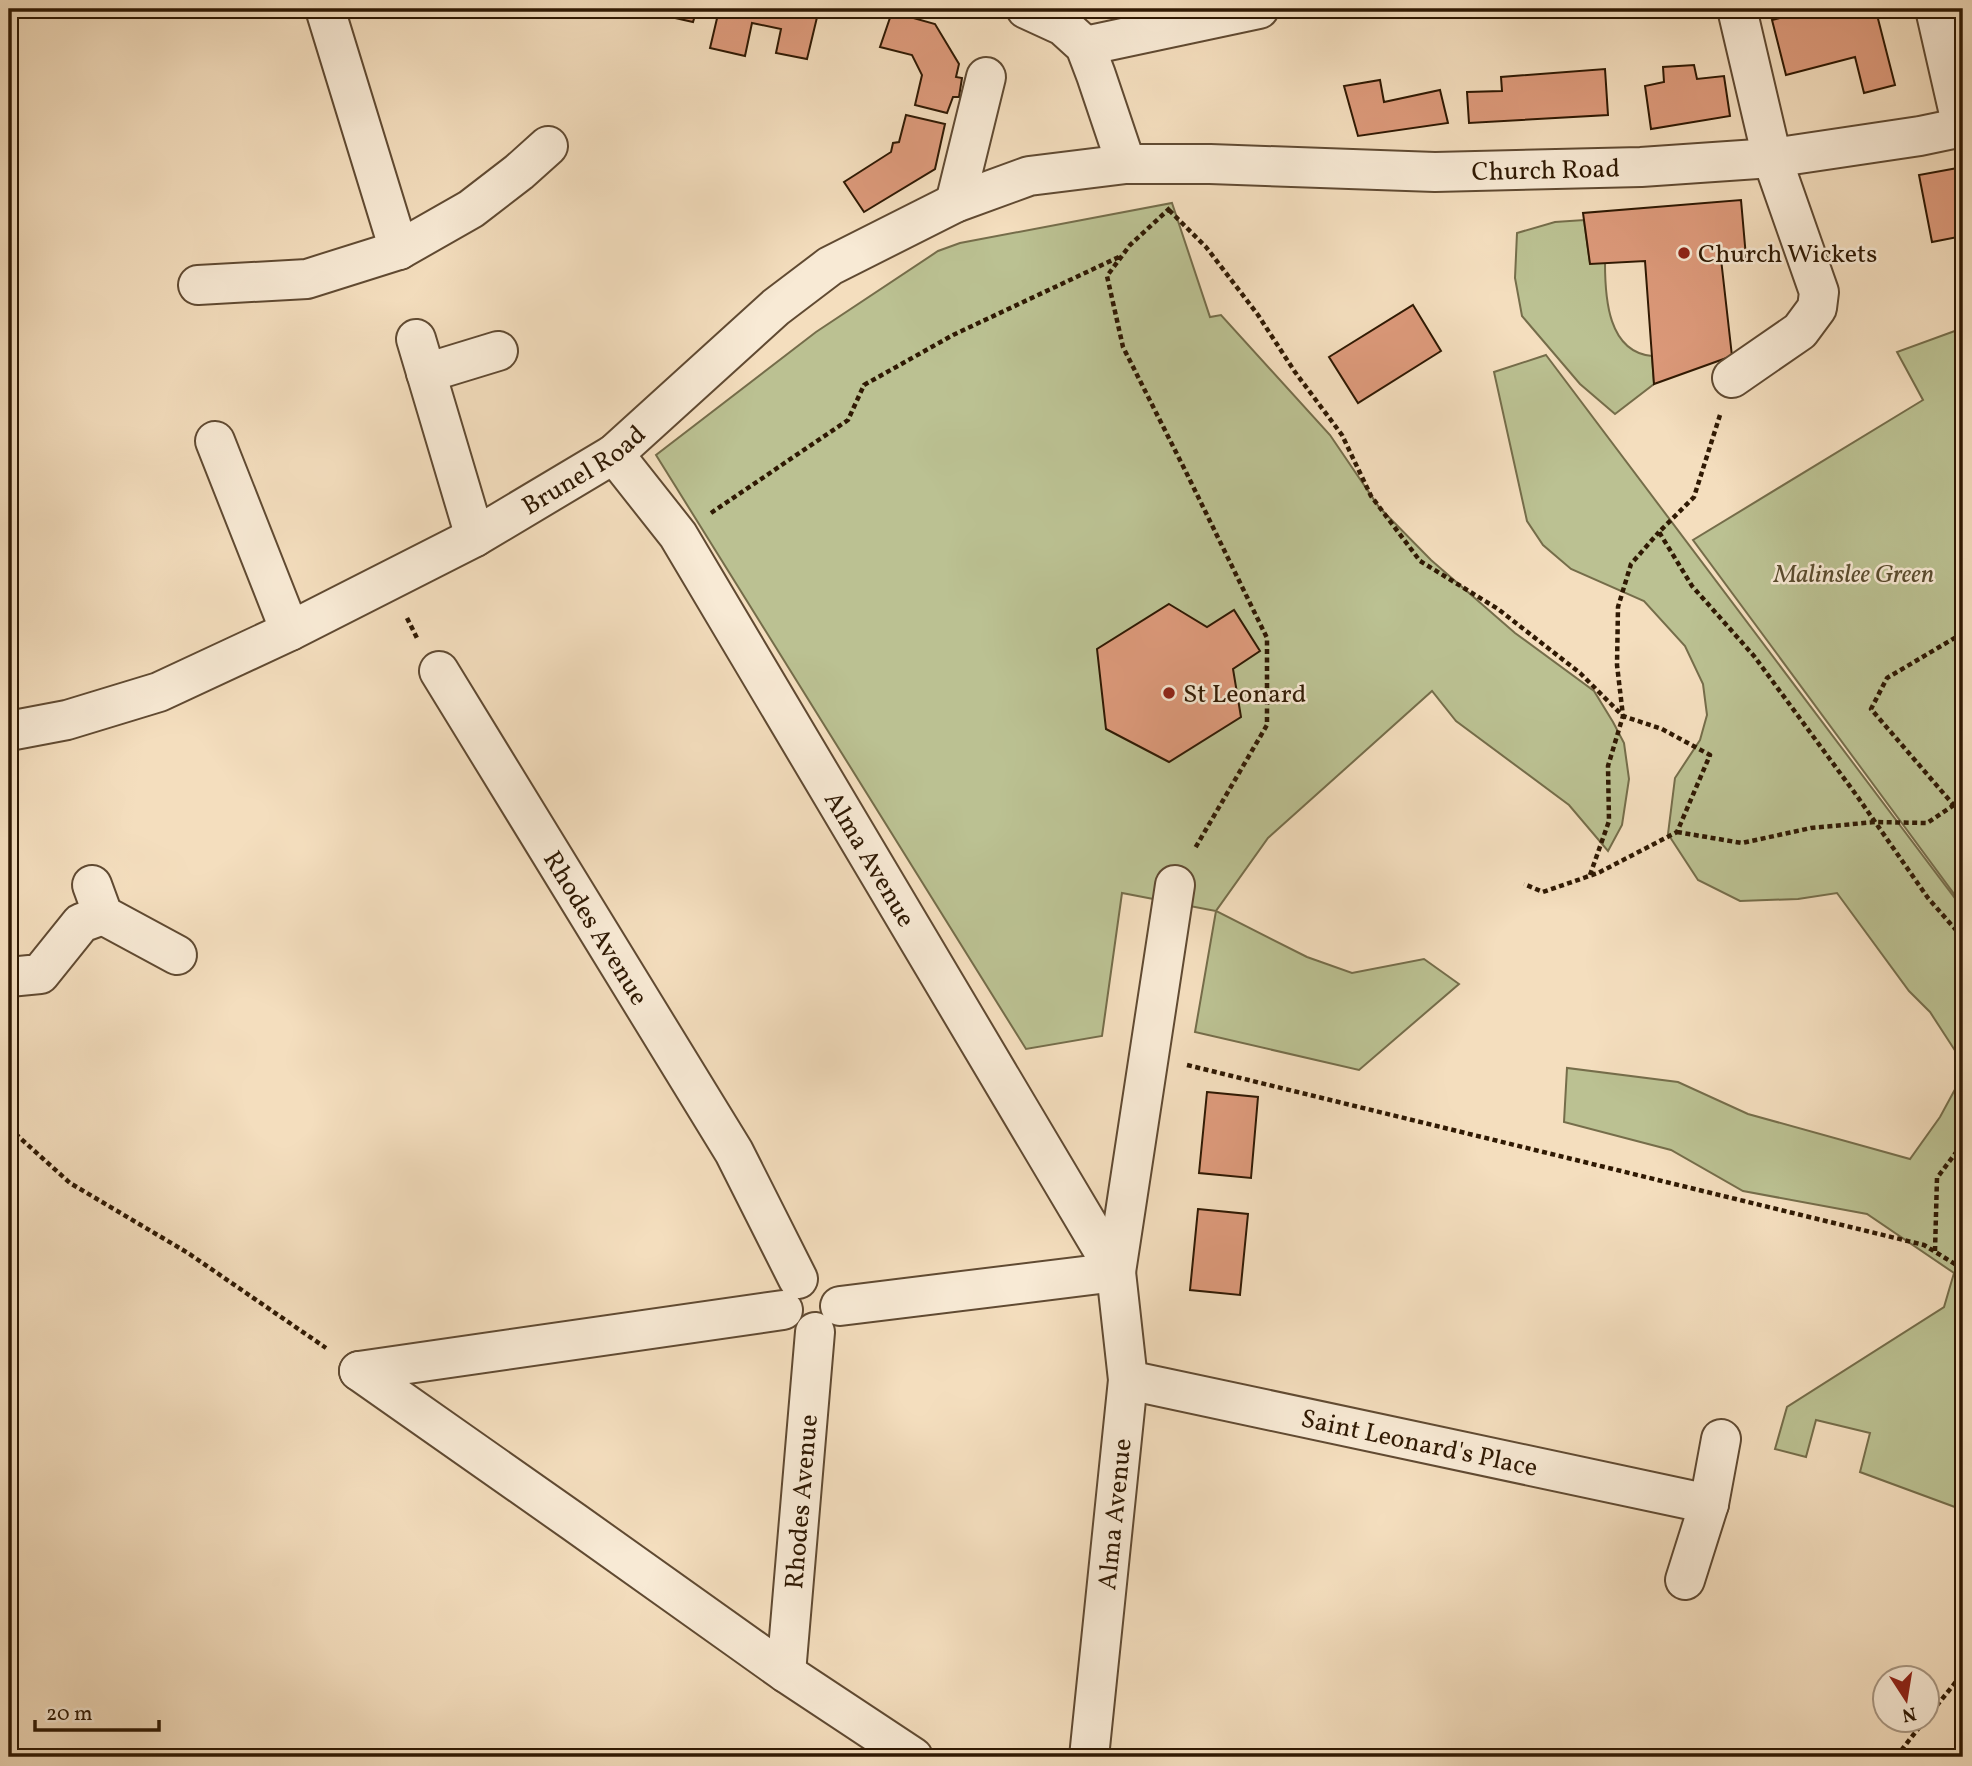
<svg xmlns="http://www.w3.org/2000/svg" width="1972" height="1766" font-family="Vollkorn,serif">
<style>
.green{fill:#bbc192;stroke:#756d4a;stroke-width:2}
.building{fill:#dd9a7b;stroke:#2f1903;stroke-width:2}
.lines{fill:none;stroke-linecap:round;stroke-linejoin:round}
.minor-casing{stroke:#604a32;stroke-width:42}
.path{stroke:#2f1903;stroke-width:4.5;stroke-dasharray:5 3.5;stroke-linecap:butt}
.minor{stroke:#f8ead5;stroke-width:38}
.poi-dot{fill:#8f2418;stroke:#f8ead5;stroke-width:2.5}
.labels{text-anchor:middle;stroke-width:5;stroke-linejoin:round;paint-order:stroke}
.street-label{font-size:26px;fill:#2f1903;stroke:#f8ead5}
.poi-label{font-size:26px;fill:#2f1903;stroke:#f8ead5;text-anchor:start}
.park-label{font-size:26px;font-style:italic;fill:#594b2e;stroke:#f8ead5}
</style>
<rect width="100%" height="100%" fill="#f4debe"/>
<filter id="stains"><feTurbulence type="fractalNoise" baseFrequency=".00286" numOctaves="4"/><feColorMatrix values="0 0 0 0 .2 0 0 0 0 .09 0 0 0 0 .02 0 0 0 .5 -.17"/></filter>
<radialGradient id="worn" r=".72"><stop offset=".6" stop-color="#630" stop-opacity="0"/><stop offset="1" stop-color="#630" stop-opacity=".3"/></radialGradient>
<!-- green -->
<path class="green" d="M 1172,203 L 1210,317 L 1221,315 L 1330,435 L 1379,507 L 1431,560 L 1515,633 L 1594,691 L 1613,722 L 1624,743 L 1629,779 L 1622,825 L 1608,851 L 1569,805 L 1456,721 L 1432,691 L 1268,838 L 1216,911 L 1307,957 L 1352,973 L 1424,959 L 1459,984 L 1359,1070 L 1195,1032 L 1216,911 L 1122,893 L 1102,1036 L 1026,1049 L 656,455 L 816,332 L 938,251 L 960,243 Z
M 1584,220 L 1590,263 L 1605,263 C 1605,298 1608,352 1652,356 L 1654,384 L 1615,414 L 1580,384 L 1522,316 L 1515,278 L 1517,233 L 1555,222 Z
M 1963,328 L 1963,906 L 1693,540 L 1923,400 L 1897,352 Z
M 1546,355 L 1963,909 L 1963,1510 L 1860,1472 L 1870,1433 L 1816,1420 L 1806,1457 L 1775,1449 L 1787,1407 L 1944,1307 L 1954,1273 L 1867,1214 L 1743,1191 L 1671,1150 L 1564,1122 L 1567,1068 L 1678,1082 L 1748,1114 L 1910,1159 L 1940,1117 L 1959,1082 L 1956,1052 L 1930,1012 L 1909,991 L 1837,893 L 1798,899 L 1740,901 L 1698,880 L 1668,834 L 1675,778 L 1700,740 L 1707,715 L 1703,684 L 1685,646 L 1644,601 L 1571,569 L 1543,545 L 1527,521 L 1494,372 Z"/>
<!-- building -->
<path class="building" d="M 654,9 L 697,9 L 693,22 L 653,13 Z
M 713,9 L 819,9 L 807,59 L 776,53 L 781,29 L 752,23 L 745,56 L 710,48 L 719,10 Z
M 1815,9 L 1846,9 L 1847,12 L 1856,9 L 1885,9 L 1876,11 L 1895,85 L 1864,93 L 1855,57 L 1786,75 L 1772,20 Z
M 892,12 L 935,24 L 959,64 L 956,77 L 962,78 L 959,97 L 953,97 L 947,113 L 915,105 L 922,75 L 912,55 L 880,47 Z
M 1694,65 L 1697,79 L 1724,76 L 1730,116 L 1651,129 L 1645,86 L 1664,82 L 1663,67 Z
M 1605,69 L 1608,115 L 1469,123 L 1467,92 L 1502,91 L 1501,77 Z
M 1380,80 L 1384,102 L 1440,90 L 1448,123 L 1358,136 L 1344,86 Z
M 906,115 L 945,124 L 935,169 L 864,212 L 844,182 L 891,152 L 893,143 L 899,142 Z
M 1963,167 L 1963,236 L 1932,242 L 1919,175 Z
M 1741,200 L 1746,257 L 1721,259 L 1732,356 L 1654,384 L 1645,261 L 1590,264 L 1583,213 Z
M 1413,305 L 1441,351 L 1358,403 L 1329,357 Z
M 1169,604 L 1207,627 L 1234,610 L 1260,651 L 1233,669 L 1241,717 L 1169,762 L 1106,729 L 1097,649 Z
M 1207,1092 L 1258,1097 L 1251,1178 L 1199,1173 Z
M 1198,1209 L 1248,1214 L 1240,1295 L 1190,1290 Z"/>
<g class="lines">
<!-- minor casing -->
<g class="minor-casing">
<g id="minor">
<path d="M 325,9 L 399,250"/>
<path d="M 1026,9 L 1063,26 L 1085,46 L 1096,75 L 1126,164"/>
<path d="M 1935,9 L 1962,127"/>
<path d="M 1085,46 L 1259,9"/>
<path d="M 955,203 L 986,77"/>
<path d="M 198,285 L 307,279 L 399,250 L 471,209 L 519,172 L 548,146"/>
<path d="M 416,339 L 475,537"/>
<path d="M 426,373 L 498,351"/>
<path d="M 1732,378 L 1800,331 L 1817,308 L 1819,292 L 1772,158 L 1737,9"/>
<path d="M 215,441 L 290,631"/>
<path id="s1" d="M 614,454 L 678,535 L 1116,1272 L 1128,1380 L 1089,1757"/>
<path id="s2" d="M 439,671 L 734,1152 L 798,1279"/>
<path id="s3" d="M 9,731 L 67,720 L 159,692 L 290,631 L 475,537 L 614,454 L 776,307 L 830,266 L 955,203 L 1029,176 L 1126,164 L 1210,164 L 1435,172 L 1641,167 L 1772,158 L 1920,136 L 1963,127"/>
<path d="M 92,885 L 103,915 L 177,955"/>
<path d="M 9,977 L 40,974 L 81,923 L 103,915"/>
<path d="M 840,1306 L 1116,1272 L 1175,885"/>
<path d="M 359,1371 L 574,1522 L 786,1673 L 913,1757"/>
<path d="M 359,1371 L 783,1310"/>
<path id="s4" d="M 1128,1380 L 1709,1504"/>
<path d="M 1685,1580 L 1709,1504 L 1721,1439"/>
<path id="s5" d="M 786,1673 L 815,1332"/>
</g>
</g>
<!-- path -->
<path class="path" d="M 1170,208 L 1130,245 L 1107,276 L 1123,347 L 1186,472 L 1267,638 L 1267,725 L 1194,850
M 1169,210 L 1206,247 L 1258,315 L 1295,372 L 1342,435 L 1371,496 L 1420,561 L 1498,609 L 1580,673 L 1623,716 L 1662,729 L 1710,755 L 1677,832 L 1598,873 L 1543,892 L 1524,884
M 1720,415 L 1694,497 L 1659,532 L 1692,586 L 1754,656 L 1857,796 L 1928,898 L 1963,938
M 711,513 L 848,420 L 864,385 L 953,335 L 1121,256
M 407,618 L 417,638
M 1963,633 L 1887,678 L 1871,709 L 1963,816
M 1677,832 L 1742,843 L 1811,828 L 1875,822 L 1927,823 L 1963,799
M 1590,875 L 1609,821 L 1608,766 L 1623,716 L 1617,665 L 1618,607 L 1631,564 L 1659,532
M 1187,1065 L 1924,1245 L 1963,1269
M 9,1128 L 70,1183 L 188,1253 L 326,1348
M 1935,1251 L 1937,1178 L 1963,1143
M 1926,1719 L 1963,1673
M 1896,1757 L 1925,1720"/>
<!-- minor -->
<use href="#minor" class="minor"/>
</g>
<!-- markers -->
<g class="poi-dot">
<circle cx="1684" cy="253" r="7"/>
<circle cx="1169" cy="693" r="7"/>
</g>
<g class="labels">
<!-- street labels -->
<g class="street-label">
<text dy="9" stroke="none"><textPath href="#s3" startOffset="1692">Church Road</textPath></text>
<text dy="9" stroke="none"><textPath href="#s3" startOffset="635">Brunel Road</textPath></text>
<text dy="9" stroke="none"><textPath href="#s1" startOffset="480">Alma Avenue</textPath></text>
<text dy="9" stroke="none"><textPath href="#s2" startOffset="301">Rhodes Avenue</textPath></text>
<text dy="9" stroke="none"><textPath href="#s4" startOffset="298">Saint Leonard's Place</textPath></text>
<text dy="9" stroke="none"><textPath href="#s5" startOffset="172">Rhodes Avenue</textPath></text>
<text transform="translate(1114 1514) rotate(-84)" y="9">Alma Avenue</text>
</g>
<!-- poi labels -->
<g class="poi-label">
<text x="1698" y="262">Church Wickets</text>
<text x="1183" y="702">St Leonard</text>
</g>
<!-- park labels -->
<g class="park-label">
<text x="1854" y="582">Malinslee Green</text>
</g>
</g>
<!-- margin -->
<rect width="1972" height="1766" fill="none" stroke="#f4debe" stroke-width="35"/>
<rect x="10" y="10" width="1951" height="1745" fill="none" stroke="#2f1903" stroke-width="3.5"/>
<rect x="18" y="18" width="1937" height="1731" fill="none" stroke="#2f1903" stroke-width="2"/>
<!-- north arrow -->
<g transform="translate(1906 1699) rotate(168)"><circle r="33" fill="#f8ead5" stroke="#a89681" stroke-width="2"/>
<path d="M0-5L12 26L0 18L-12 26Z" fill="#8f2418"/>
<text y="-10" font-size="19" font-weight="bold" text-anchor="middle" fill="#2f1903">N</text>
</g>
<!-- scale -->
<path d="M35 1720v10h124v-10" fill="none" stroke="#2f1903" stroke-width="3.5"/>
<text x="46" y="1720" font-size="21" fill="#2f1903" stroke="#f8ead5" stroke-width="5" paint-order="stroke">20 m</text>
<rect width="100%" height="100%" filter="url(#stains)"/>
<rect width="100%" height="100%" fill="url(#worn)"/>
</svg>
